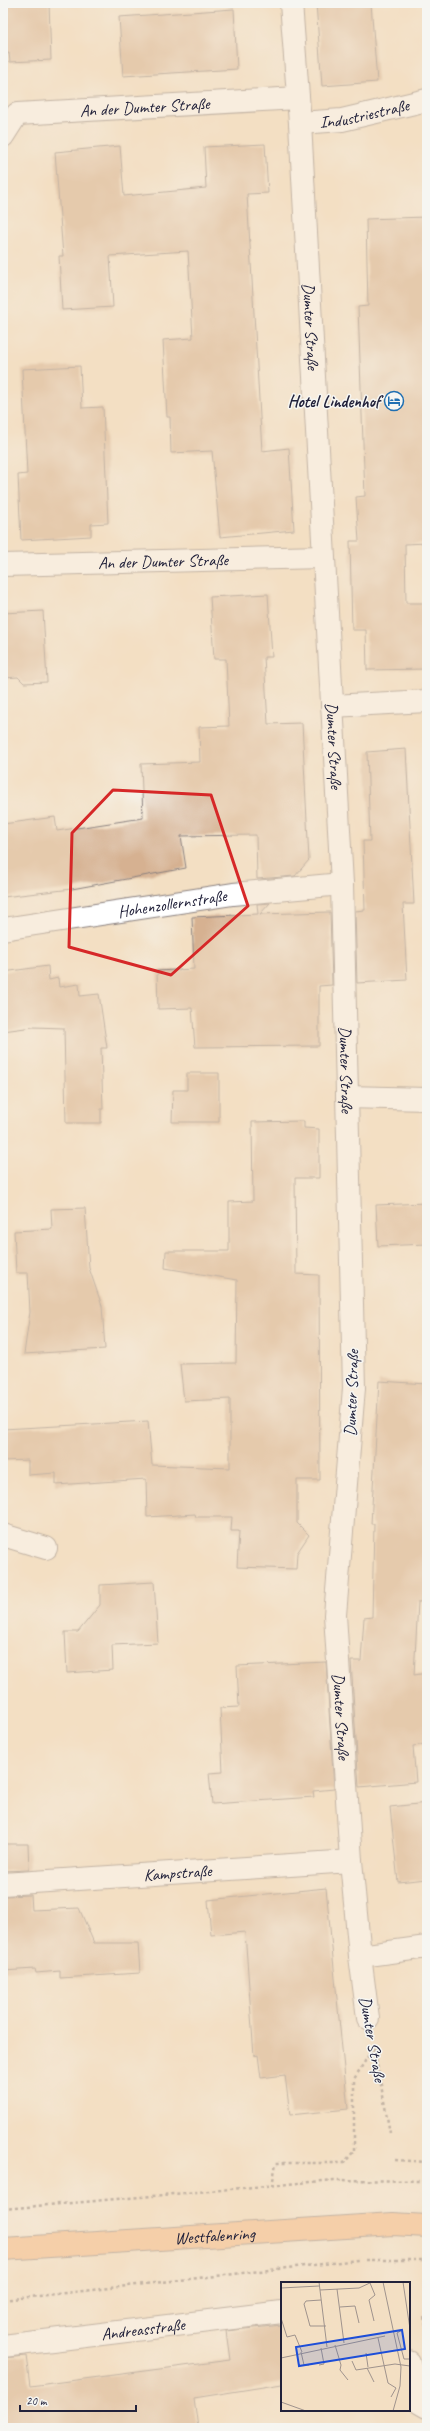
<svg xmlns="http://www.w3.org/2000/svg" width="430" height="2431" font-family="Caveat,sans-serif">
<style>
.building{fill:#d6b191}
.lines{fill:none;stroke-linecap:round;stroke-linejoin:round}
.minor-casing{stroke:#8a807f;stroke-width:24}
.major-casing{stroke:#8a807f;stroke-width:24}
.path{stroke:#8a807f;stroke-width:2.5;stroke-dasharray:3 3;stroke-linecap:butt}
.minor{stroke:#fff;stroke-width:22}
.major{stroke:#f9bc8a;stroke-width:22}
.marked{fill:none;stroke:#d62828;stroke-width:3;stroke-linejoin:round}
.labels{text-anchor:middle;stroke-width:3;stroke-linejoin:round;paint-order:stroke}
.street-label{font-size:17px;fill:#22223b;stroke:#f6f6f2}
.poi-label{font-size:17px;font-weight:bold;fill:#22223b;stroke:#f6f6f2;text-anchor:end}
.inset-road{fill:none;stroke:#9f938d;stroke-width:1}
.view{fill:#1d4ed8;fill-opacity:0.15;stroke:#1d4ed8;stroke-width:2}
.inset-edge{fill:none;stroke:#22223b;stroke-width:2}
</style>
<rect width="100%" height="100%" fill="#f6f6f2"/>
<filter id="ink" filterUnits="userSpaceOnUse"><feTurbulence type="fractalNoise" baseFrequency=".025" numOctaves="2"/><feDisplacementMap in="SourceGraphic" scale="8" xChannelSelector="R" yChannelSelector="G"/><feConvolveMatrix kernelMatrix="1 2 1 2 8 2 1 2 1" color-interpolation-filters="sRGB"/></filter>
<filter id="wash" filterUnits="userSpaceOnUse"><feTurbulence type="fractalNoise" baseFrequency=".012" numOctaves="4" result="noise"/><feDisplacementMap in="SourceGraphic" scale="16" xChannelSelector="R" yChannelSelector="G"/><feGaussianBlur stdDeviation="0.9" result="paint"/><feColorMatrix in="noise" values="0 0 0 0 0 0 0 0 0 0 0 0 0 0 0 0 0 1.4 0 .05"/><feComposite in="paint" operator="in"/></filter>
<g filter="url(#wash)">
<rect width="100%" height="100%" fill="#f3dfc3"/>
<g id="blocks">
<!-- building -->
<path class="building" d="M 3,3 L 49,3 L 51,60 L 10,62 L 9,53 L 3,54 Z
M 316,3 L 371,3 L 377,82 L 322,86 Z
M 234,9 L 237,69 L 123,76 L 119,17 Z
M 265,144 L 268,193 L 247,194 L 262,451 L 289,448 L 294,530 L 220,537 L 212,451 L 171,453 L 170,417 L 167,417 L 163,340 L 193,338 L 188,251 L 110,256 L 113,307 L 62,310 L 59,256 L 63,256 L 55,152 L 120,146 L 124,196 L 206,188 L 204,147 Z
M 426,217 L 427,543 L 405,544 L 406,603 L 427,603 L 427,669 L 367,670 L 366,630 L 352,630 L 350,541 L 359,541 L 356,497 L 365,496 L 358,307 L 368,306 L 366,219 Z
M 80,366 L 82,408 L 103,407 L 108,523 L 91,524 L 91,536 L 21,540 L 18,475 L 27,474 L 22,369 Z
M 268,594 L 272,657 L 264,657 L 268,724 L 302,723 L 309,860 L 295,876 L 257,879 L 256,835 L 181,836 L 186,868 L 72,889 L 3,897 L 3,824 L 55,817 L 57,831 L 143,818 L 141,764 L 200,762 L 199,727 L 229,726 L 226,659 L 214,659 L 210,597 Z
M 43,611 L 47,682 L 24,683 L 18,677 L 3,678 L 3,613 Z
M 406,749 L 414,904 L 403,904 L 407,980 L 357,983 L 355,911 L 365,910 L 363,841 L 370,841 L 367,752 Z
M 270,903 L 260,914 L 330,912 L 332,985 L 319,986 L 319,1046 L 195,1047 L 192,1008 L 158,1009 L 157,971 L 194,969 L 192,917 L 258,914 L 257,904 Z
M 48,966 L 49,980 L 58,978 L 59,987 L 79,984 L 80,996 L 99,994 L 107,1048 L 101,1048 L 103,1109 L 101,1109 L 101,1123 L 66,1123 L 64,1028 L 33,1027 L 3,1031 L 3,972 Z
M 187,1073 L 219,1073 L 219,1122 L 172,1122 L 173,1090 L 187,1090 Z
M 304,1121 L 304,1128 L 319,1129 L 319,1178 L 295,1178 L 296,1274 L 319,1275 L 320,1480 L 297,1480 L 297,1523 L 309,1535 L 297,1553 L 296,1569 L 237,1567 L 239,1531 L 231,1531 L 232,1517 L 196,1517 L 195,1514 L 147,1517 L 146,1479 L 56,1485 L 56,1473 L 28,1475 L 28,1460 L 3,1461 L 3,1429 L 148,1421 L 152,1465 L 230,1468 L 230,1399 L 184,1401 L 180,1364 L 236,1363 L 237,1280 L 165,1268 L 166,1251 L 229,1251 L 229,1202 L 253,1201 L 252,1122 Z
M 427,1203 L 427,1244 L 378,1246 L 376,1205 Z
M 85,1208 L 89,1268 L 102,1306 L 105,1349 L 24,1354 L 30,1312 L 28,1273 L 16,1273 L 14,1231 L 52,1229 L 51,1209 Z
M 379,1381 L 427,1384 L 427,1601 L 418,1602 L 414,1675 L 427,1673 L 427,1744 L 413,1746 L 416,1782 L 359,1787 L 351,1661 L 361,1661 L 364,1618 L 372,1617 L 374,1524 L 371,1524 Z
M 154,1582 L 158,1643 L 112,1645 L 113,1670 L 67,1673 L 65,1632 L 78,1632 L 100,1605 L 100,1585 Z
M 326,1662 L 334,1789 L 313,1791 L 314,1797 L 212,1804 L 209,1773 L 223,1772 L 220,1708 L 239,1707 L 237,1666 Z
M 427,1803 L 427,1879 L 398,1882 L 390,1807 Z
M 3,1844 L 28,1844 L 29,1870 L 3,1871 Z
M 326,1888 L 348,2109 L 290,2115 L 285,2075 L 261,2078 L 258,2055 L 254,2056 L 245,1932 L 211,1935 L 208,1900 Z
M 31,1895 L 32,1910 L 79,1908 L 94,1943 L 138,1943 L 140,1973 L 60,1978 L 60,1971 L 36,1973 L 35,1969 L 3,1971 L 3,1896 Z
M 282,2325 L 282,2384 L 194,2398 L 198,2428 L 3,2428 L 3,2358 L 26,2356 L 30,2386 L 230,2360 L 226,2331 Z"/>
</g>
</g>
<g filter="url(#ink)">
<use href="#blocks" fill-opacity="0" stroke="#8a807f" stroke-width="1"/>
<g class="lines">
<!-- minor casing -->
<g class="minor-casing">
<g id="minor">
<path id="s1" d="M 291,3 L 300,123 L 342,884 L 354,1388 L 335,1615 L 351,1861 L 360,1956 L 368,2018"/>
<path id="s2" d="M 300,123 L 342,120 L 427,100"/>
<path id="s3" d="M 3,136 L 17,114 L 298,98"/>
<path id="s4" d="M 3,565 L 323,557"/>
<path d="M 332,706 L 427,701"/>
<path id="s5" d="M 3,929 L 233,894 L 342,884"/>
<path d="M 347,1097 L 427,1099"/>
<path d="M 3,1535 L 46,1548"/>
<path id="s6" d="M 3,1884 L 351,1861"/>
<path d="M 360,1956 L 427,1947"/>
<path id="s7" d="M 3,2346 L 282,2312"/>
<path d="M 409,2362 L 420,2403 L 427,2407"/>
</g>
</g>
<!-- major casing -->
<g class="major-casing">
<g id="major">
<path id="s8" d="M 3,2249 L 393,2224 L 427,2226"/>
</g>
</g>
<!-- path -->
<path class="path" d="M 374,2048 L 390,2133
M 395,2160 L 427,2162
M 272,2186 L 276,2163 L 344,2163 L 354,2151 L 354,2079 L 372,2050
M 3,2209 L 334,2180 L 427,2181
M 365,2260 L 427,2260
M 3,2300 L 358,2260
M 424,2317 L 427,2330"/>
<!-- minor -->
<use href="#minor" class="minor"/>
<!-- major -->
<use href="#major" class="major"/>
</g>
</g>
<!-- marked area -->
<path d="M0 0H430V2431H0ZM 113,790 L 211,795 L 248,906 L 171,975 L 69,947 L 72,833 Z" fill="#f3dfc3" fill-opacity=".55" fill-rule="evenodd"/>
<path class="marked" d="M 113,790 L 211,795 L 248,906 L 171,975 L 69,947 L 72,833 Z"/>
<!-- icons -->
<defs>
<g id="hotel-ring" transform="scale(1)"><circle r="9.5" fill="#f6f6f2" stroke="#1f6fb2" stroke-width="1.5"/><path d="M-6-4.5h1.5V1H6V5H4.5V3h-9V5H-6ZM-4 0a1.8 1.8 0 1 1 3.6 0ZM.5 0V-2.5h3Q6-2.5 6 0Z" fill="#1f6fb2"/></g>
</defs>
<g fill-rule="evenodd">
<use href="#hotel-ring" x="394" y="401"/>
</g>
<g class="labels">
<!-- street labels -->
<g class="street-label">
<text dy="6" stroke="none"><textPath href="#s3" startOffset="154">An der Dumter Straße</textPath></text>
<text dy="6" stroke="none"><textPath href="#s2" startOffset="65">Industriestraße</textPath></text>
<text dy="6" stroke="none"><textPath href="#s1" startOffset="324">Dumter Straße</textPath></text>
<text dy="6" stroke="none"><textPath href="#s4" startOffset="160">An der Dumter Straße</textPath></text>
<text dy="6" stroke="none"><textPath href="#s1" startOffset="744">Dumter Straße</textPath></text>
<text dy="6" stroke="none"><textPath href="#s5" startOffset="171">Hohenzollernstraße</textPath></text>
<text dy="6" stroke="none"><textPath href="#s1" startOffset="1068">Dumter Straße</textPath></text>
<text transform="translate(351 1393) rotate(-88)" y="6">Dumter Straße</text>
<text dy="6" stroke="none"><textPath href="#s1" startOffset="1716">Dumter Straße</textPath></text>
<text dy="6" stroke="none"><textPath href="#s6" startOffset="175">Kampstraße</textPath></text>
<text transform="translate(373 2039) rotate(80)" y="6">Dumter Straße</text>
<text dy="6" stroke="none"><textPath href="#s8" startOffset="212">Westfalenring</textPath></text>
<text dy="6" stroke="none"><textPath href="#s7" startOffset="141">Andreasstraße</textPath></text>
</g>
<!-- poi labels -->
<g class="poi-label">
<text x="380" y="407">Hotel Lindenhof</text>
</g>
</g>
<!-- overview -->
<g transform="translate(281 2282)">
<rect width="129" height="129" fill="#f3dfc3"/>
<path class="inset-road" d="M 38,0 L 46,65M 102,0 L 120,85 L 119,104 L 112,129M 122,0 L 129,47M 89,1 L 94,13 L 88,18 L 93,39M 0,6 L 38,4M 56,7 L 63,61M 39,8 L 78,6 L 91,0M 40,18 L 25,19 L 23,22 L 29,44 L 45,44M 59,25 L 74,24 L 78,41M 0,36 L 6,55 L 14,53 L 21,70M 121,48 L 116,51 L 123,77 L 129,77M 97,56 L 107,101 L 115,106 L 110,115M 54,63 L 60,83 L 59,88 L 67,98M 20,70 L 23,83 L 28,83M 85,71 L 87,85M 0,76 L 104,54M 71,79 L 75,88 L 114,82 L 129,84M 38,83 L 43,82 L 40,66M 86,86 L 93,100M 0,120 L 25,129"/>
<path class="view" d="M 121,48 L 124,67 L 18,84 L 15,65 Z"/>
<rect width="129" height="129" class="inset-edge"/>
</g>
<!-- margin -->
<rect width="430" height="2431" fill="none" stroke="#f6f6f2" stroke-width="16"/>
<!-- scale -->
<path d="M20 2405v6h116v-6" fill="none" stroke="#22223b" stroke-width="2"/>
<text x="26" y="2405" font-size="12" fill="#22223b" stroke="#f6f6f2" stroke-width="3" paint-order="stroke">20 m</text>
</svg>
